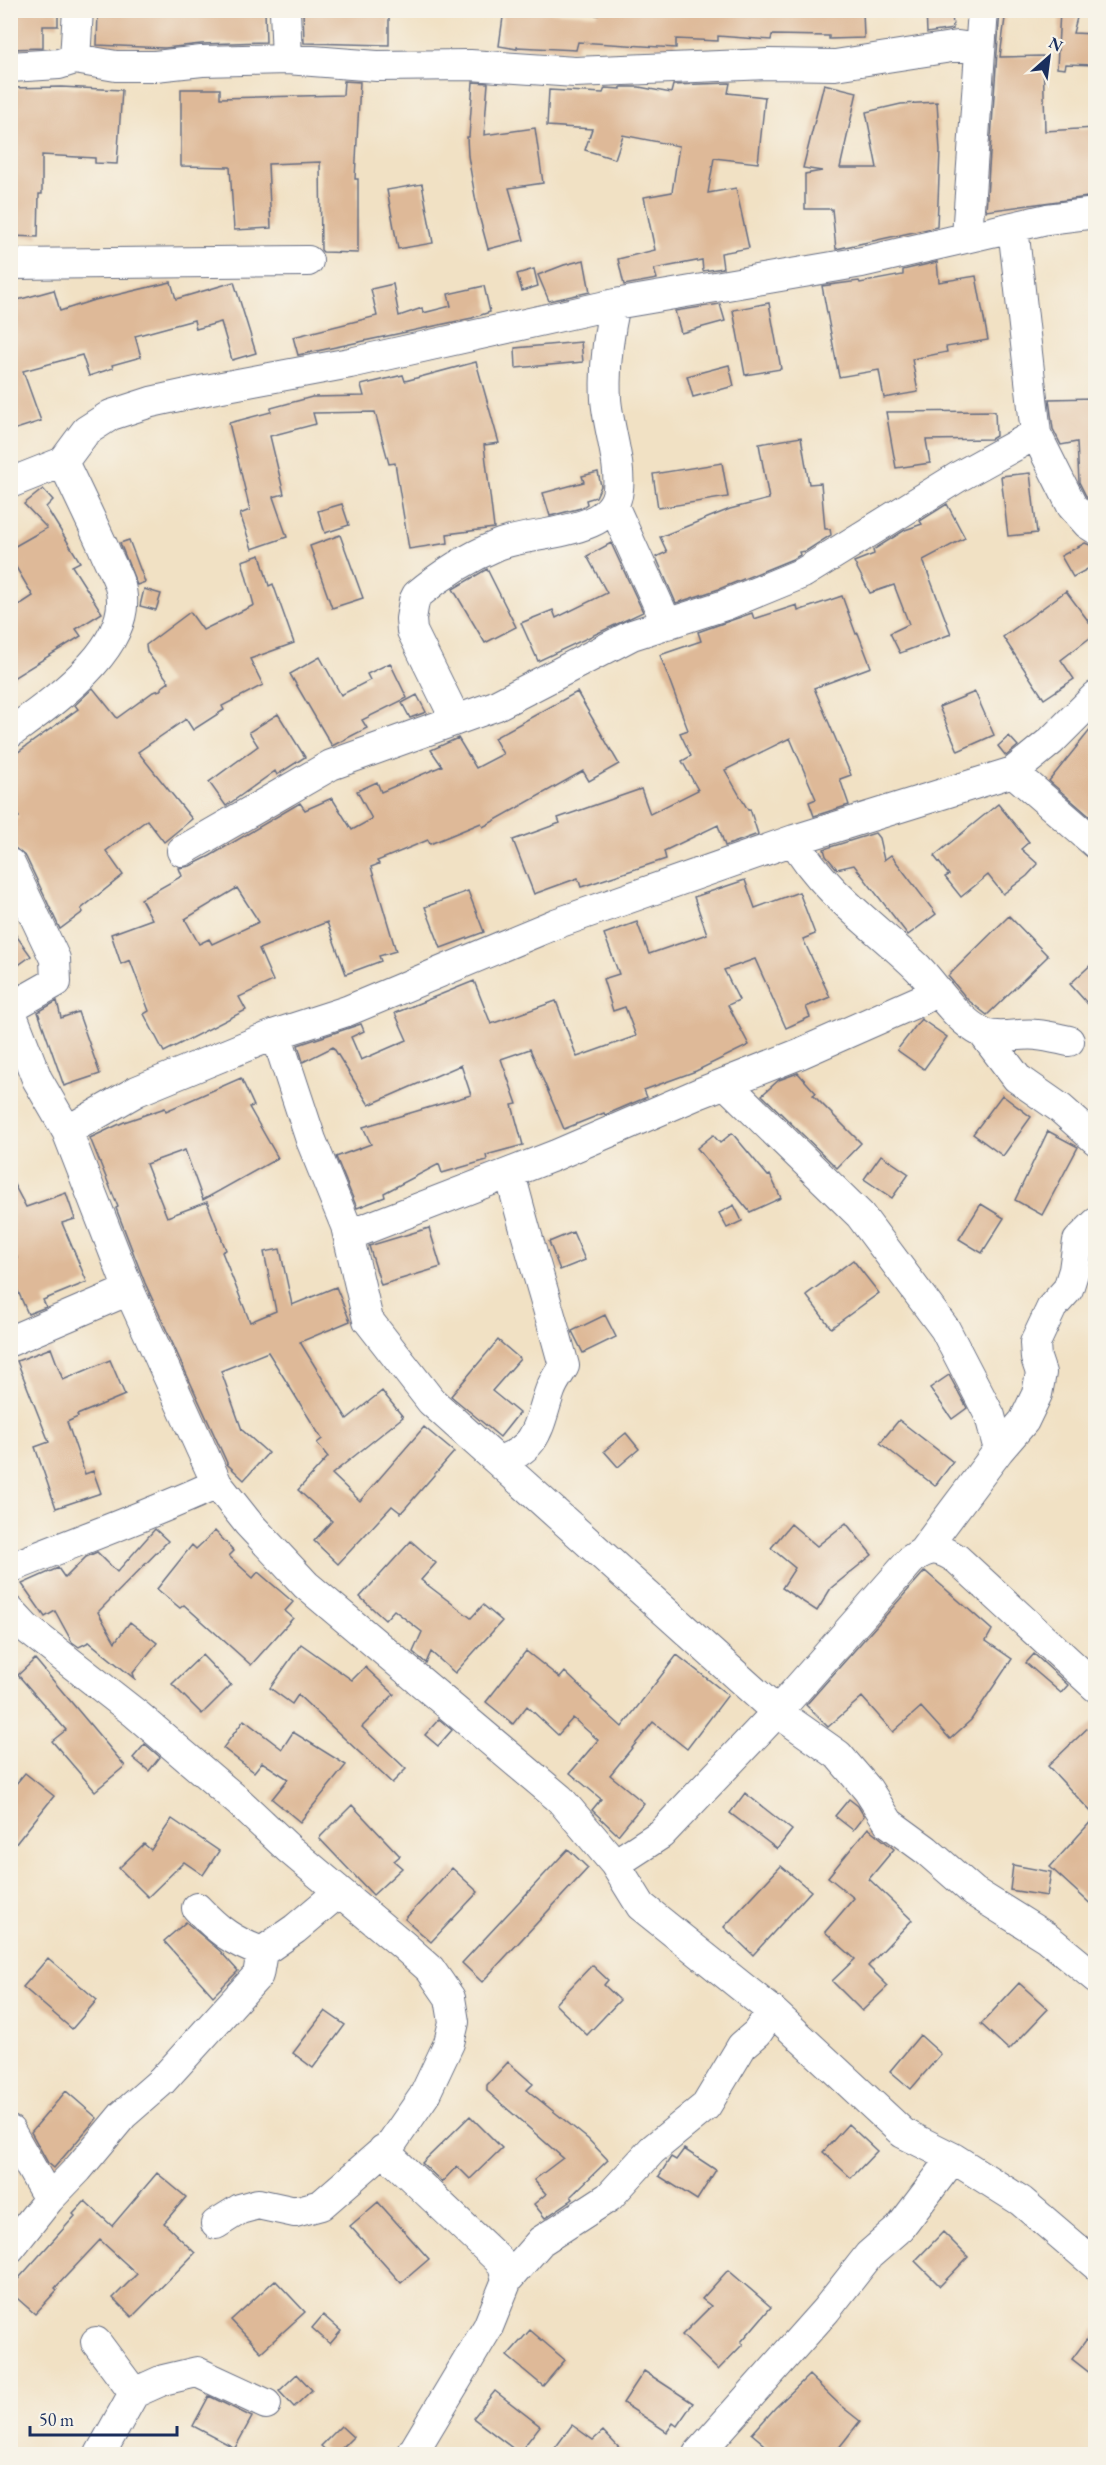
<svg xmlns="http://www.w3.org/2000/svg" width="1106" height="2465" font-family="'EB Garamond',serif">
<style>
.building{fill:#deb998;fill-rule:evenodd}
.lines{fill:none;stroke-linecap:round;stroke-linejoin:round}
.minor-casing{stroke:#666d82;stroke-width:32}
.minor{stroke:#fff;stroke-width:30}
</style>
<rect width="100%" height="100%" fill="#f7f3e8"/>
<filter id="ink" filterUnits="userSpaceOnUse"><feTurbulence type="fractalNoise" baseFrequency=".0167" numOctaves="2"/><feDisplacementMap in="SourceGraphic" scale="12" xChannelSelector="R" yChannelSelector="G"/><feConvolveMatrix kernelMatrix="1 2 1 2 8 2 1 2 1" color-interpolation-filters="sRGB"/></filter>
<filter id="wash" filterUnits="userSpaceOnUse"><feTurbulence type="fractalNoise" baseFrequency=".008" numOctaves="4" result="noise"/><feDisplacementMap in="SourceGraphic" scale="24" xChannelSelector="R" yChannelSelector="G"/><feGaussianBlur stdDeviation="1.35" result="paint"/><feColorMatrix in="noise" values="0 0 0 0 0 0 0 0 0 0 0 0 0 0 0 0 0 1.4 0 .05"/><feComposite in="paint" operator="in"/></filter>
<g filter="url(#wash)">
<rect width="100%" height="100%" fill="#f1e1c4"/>
<g id="blocks">
<!-- building -->
<path class="building" d="M 29,10 L 58,11 L 58,26 L 43,26 L 43,48 L 10,49 L 10,11 Z
M 98,10 L 187,13 L 187,10 L 228,10 L 228,14 L 265,11 L 266,42 L 201,44 L 165,48 L 97,45 Z
M 303,10 L 389,10 L 389,45 L 304,43 Z
M 504,10 L 525,13 L 526,11 L 598,15 L 598,10 L 863,10 L 864,38 L 829,39 L 829,36 L 772,35 L 771,40 L 718,36 L 718,41 L 676,39 L 676,48 L 578,42 L 576,50 L 517,47 L 517,49 L 499,46 Z
M 926,10 L 952,10 L 953,29 L 927,33 Z
M 1000,10 L 1006,10 L 1000,57 L 1043,56 L 1045,131 L 1095,128 L 1095,196 L 986,211 Z
M 1060,10 L 1079,10 L 1073,33 L 1095,34 L 1095,65 L 1066,64 L 1065,69 L 1057,68 Z
M 344,81 L 360,82 L 355,179 L 358,179 L 358,253 L 323,252 L 321,250 L 320,162 L 268,164 L 271,228 L 234,230 L 230,167 L 181,166 L 181,89 L 220,89 L 220,98 L 343,95 Z
M 473,82 L 488,83 L 484,135 L 535,128 L 543,183 L 509,188 L 524,240 L 488,249 L 477,208 L 468,156 L 467,137 L 469,137 Z
M 730,83 L 728,93 L 765,97 L 758,163 L 714,158 L 708,193 L 736,188 L 749,248 L 721,253 L 723,268 L 703,271 L 702,260 L 654,269 L 657,279 L 624,285 L 618,259 L 655,250 L 644,197 L 672,192 L 679,146 L 623,135 L 615,159 L 585,150 L 592,129 L 547,126 L 549,90 L 603,93 L 605,88 L 621,89 L 621,87 L 639,87 L 671,93 L 673,85 Z
M 824,84 L 857,92 L 840,168 L 877,168 L 866,112 L 901,104 L 937,102 L 940,151 L 937,227 L 836,249 L 832,209 L 805,209 L 805,174 L 822,171 L 803,168 Z
M 61,87 L 122,90 L 117,164 L 95,163 L 95,158 L 42,155 L 42,194 L 39,194 L 38,237 L 10,236 L 10,88 Z
M 422,184 L 433,243 L 398,249 L 387,190 Z
M 584,260 L 590,292 L 549,301 L 538,275 L 564,265 Z
M 937,262 L 939,282 L 976,276 L 988,340 L 946,347 L 947,352 L 912,359 L 918,392 L 884,398 L 879,370 L 839,377 L 822,286 L 859,281 L 860,283 L 903,275 L 903,270 Z
M 534,269 L 538,286 L 522,291 L 517,274 Z
M 171,282 L 176,299 L 234,282 L 256,353 L 232,360 L 221,322 L 196,329 L 194,320 L 135,336 L 141,357 L 112,365 L 113,368 L 89,376 L 82,355 L 23,371 L 41,421 L 10,431 L 10,302 L 54,290 L 60,311 L 91,301 Z
M 393,284 L 399,316 L 422,308 L 423,313 L 451,306 L 448,294 L 484,286 L 490,312 L 472,318 L 298,355 L 293,337 L 377,316 L 371,289 Z
M 769,303 L 781,369 L 745,375 L 733,310 Z
M 720,304 L 725,321 L 681,333 L 675,311 Z
M 581,342 L 583,362 L 516,368 L 515,348 Z
M 476,362 L 499,443 L 484,445 L 494,528 L 447,534 L 448,543 L 409,549 L 395,463 L 389,464 L 375,412 L 313,413 L 316,424 L 270,436 L 284,494 L 273,497 L 287,537 L 252,549 L 240,514 L 250,510 L 229,423 L 271,412 L 271,408 L 312,397 L 364,396 L 361,385 L 403,375 L 405,381 Z
M 729,365 L 734,386 L 693,397 L 687,376 Z
M 1095,398 L 1095,506 L 1086,496 L 1079,482 L 1077,442 L 1061,445 L 1053,429 L 1049,399 Z
M 995,411 L 996,436 L 991,439 L 926,440 L 930,463 L 896,468 L 886,412 Z
M 801,437 L 809,484 L 821,483 L 825,529 L 830,529 L 831,535 L 806,551 L 799,552 L 800,555 L 795,558 L 719,589 L 676,603 L 656,557 L 667,552 L 660,537 L 730,509 L 769,499 L 759,444 Z
M 722,463 L 728,497 L 658,508 L 653,474 Z
M 598,472 L 601,486 L 596,497 L 586,500 L 587,504 L 581,508 L 550,516 L 543,493 L 584,482 L 582,476 Z
M 1030,473 L 1037,533 L 1008,536 L 1001,476 Z
M 43,489 L 53,500 L 46,507 L 80,562 L 72,566 L 102,613 L 76,629 L 81,636 L 10,680 L 10,611 L 33,596 L 10,557 L 10,549 L 47,528 L 24,504 Z
M 342,504 L 349,525 L 325,533 L 318,511 Z
M 947,504 L 965,538 L 923,560 L 951,634 L 900,653 L 890,633 L 909,624 L 894,585 L 870,593 L 854,562 L 874,554 L 873,550 L 905,530 L 922,524 L 920,521 Z
M 340,535 L 363,598 L 332,608 L 310,546 Z
M 129,540 L 145,582 L 137,585 L 120,543 Z
M 611,543 L 643,612 L 538,661 L 521,623 L 553,610 L 556,618 L 607,593 L 587,556 Z
M 1085,543 L 1090,545 L 1095,554 L 1095,565 L 1073,577 L 1061,556 Z
M 260,555 L 269,586 L 273,584 L 294,643 L 250,659 L 263,685 L 222,706 L 224,710 L 193,730 L 186,719 L 138,752 L 192,819 L 164,842 L 147,820 L 106,851 L 123,875 L 81,909 L 83,912 L 60,929 L 26,857 L 10,844 L 10,823 L 19,817 L 10,806 L 10,758 L 78,709 L 75,705 L 93,688 L 117,718 L 153,692 L 161,690 L 161,688 L 169,682 L 147,652 L 146,645 L 190,612 L 203,630 L 254,605 L 242,561 Z
M 487,569 L 516,627 L 485,643 L 453,589 Z
M 144,589 L 161,594 L 156,610 L 140,606 Z
M 1066,591 L 1095,630 L 1095,634 L 1061,660 L 1074,679 L 1044,699 L 1003,637 Z
M 842,596 L 856,634 L 858,633 L 871,667 L 814,688 L 851,775 L 840,779 L 849,805 L 814,816 L 809,802 L 816,799 L 790,738 L 725,770 L 748,810 L 750,809 L 758,834 L 725,846 L 718,825 L 664,851 L 666,859 L 581,887 L 578,878 L 534,894 L 513,840 L 560,823 L 558,818 L 641,789 L 650,814 L 698,790 L 682,761 L 691,756 L 680,733 L 688,730 L 660,655 L 701,641 L 698,632 L 752,613 L 754,619 L 797,605 L 798,611 Z
M 320,657 L 341,695 L 370,680 L 367,674 L 390,663 L 407,698 L 362,720 L 367,728 L 332,746 L 290,674 Z
M 577,692 L 619,764 L 589,781 L 583,771 L 483,827 L 481,823 L 430,844 L 428,840 L 377,861 L 379,864 L 371,867 L 396,951 L 379,956 L 381,961 L 346,974 L 327,922 L 259,949 L 273,981 L 239,997 L 246,1010 L 164,1052 L 144,1014 L 149,1011 L 130,960 L 121,964 L 111,934 L 152,919 L 141,899 L 182,876 L 179,868 L 190,866 L 210,856 L 300,803 L 305,810 L 332,798 L 352,830 L 372,819 L 357,791 L 377,782 L 381,792 L 442,766 L 431,750 L 458,738 L 476,768 L 503,754 L 494,738 ZM 237,888 L 259,922 L 212,944 L 209,939 L 199,944 L 185,919 Z
M 975,692 L 994,735 L 958,751 L 939,707 Z
M 417,695 L 426,712 L 410,718 L 402,703 Z
M 278,714 L 305,757 L 277,775 L 275,771 L 226,806 L 209,782 L 258,746 L 249,732 Z
M 1095,724 L 1095,821 L 1049,781 Z
M 1009,736 L 1018,746 L 1006,756 L 998,746 Z
M 998,804 L 1029,842 L 1021,849 L 1038,864 L 1027,876 L 1003,894 L 988,875 L 961,897 L 945,877 L 949,875 L 934,856 Z
M 875,833 L 879,838 L 884,860 L 891,855 L 936,914 L 908,935 L 854,865 L 837,869 L 826,856 L 824,849 Z
M 745,880 L 755,908 L 799,892 L 815,934 L 803,939 L 830,997 L 806,1007 L 810,1017 L 786,1028 L 755,959 L 724,970 L 739,1000 L 728,1005 L 749,1045 L 696,1071 L 644,1090 L 647,1097 L 605,1115 L 604,1113 L 564,1129 L 530,1049 L 501,1059 L 517,1104 L 512,1105 L 523,1145 L 486,1155 L 487,1160 L 442,1173 L 439,1164 L 384,1193 L 385,1197 L 357,1208 L 336,1157 L 371,1144 L 363,1127 L 471,1095 L 461,1065 L 369,1105 L 333,1047 L 303,1062 L 298,1045 L 361,1024 L 364,1031 L 351,1037 L 361,1060 L 407,1040 L 395,1013 L 474,981 L 491,1024 L 556,1001 L 577,1057 L 636,1036 L 625,1007 L 613,1011 L 603,979 L 619,974 L 604,934 L 637,922 L 649,954 L 707,934 L 694,897 Z
M 468,891 L 484,932 L 441,948 L 425,907 Z
M 1009,916 L 1048,956 L 987,1015 L 968,1000 L 948,976 Z
M 10,927 L 31,956 L 10,971 Z
M 1095,961 L 1095,1012 L 1070,984 Z
M 57,1001 L 61,1018 L 78,1012 L 100,1074 L 64,1086 L 38,1012 Z
M 921,1019 L 947,1037 L 924,1069 L 897,1050 Z
M 798,1073 L 816,1093 L 813,1095 L 861,1143 L 837,1168 L 762,1095 L 779,1080 Z
M 241,1078 L 254,1106 L 249,1107 L 278,1158 L 203,1200 L 185,1150 L 146,1164 L 167,1217 L 207,1202 L 226,1250 L 222,1252 L 250,1322 L 276,1311 L 264,1252 L 280,1249 L 292,1305 L 336,1287 L 350,1321 L 300,1342 L 347,1419 L 382,1391 L 403,1417 L 332,1474 L 360,1501 L 424,1427 L 454,1452 L 401,1513 L 392,1506 L 338,1564 L 314,1541 L 332,1521 L 298,1490 L 328,1457 L 317,1443 L 322,1439 L 268,1352 L 221,1371 L 242,1430 L 268,1453 L 244,1480 L 228,1465 L 145,1283 L 116,1208 L 118,1207 L 90,1138 L 124,1122 L 165,1108 L 166,1111 Z
M 1002,1095 L 1031,1117 L 1003,1156 L 973,1134 Z
M 1048,1131 L 1078,1147 L 1042,1215 L 1015,1200 Z
M 732,1133 L 768,1176 L 770,1175 L 781,1198 L 750,1212 L 697,1148 L 713,1135 L 720,1143 Z
M 881,1155 L 909,1174 L 892,1198 L 864,1179 Z
M 10,1177 L 26,1207 L 66,1193 L 75,1219 L 62,1223 L 87,1282 L 43,1300 L 46,1307 L 28,1314 L 10,1273 L 10,1261 L 17,1258 L 10,1240 Z
M 981,1204 L 1004,1218 L 982,1253 L 959,1239 Z
M 734,1205 L 742,1221 L 727,1228 L 719,1213 Z
M 429,1228 L 441,1267 L 381,1285 L 369,1246 Z
M 573,1232 L 585,1260 L 560,1270 L 549,1242 Z
M 853,1260 L 879,1293 L 831,1328 L 806,1295 Z
M 605,1315 L 616,1337 L 583,1353 L 572,1331 Z
M 498,1340 L 520,1359 L 492,1391 L 519,1413 L 500,1437 L 451,1396 Z
M 51,1348 L 63,1380 L 110,1360 L 125,1395 L 77,1415 L 78,1417 L 67,1422 L 85,1474 L 93,1471 L 101,1493 L 56,1508 L 35,1447 L 49,1442 L 17,1361 Z
M 949,1375 L 967,1408 L 952,1419 L 930,1388 Z
M 899,1420 L 953,1462 L 935,1486 L 880,1443 Z
M 626,1433 L 639,1449 L 618,1467 L 604,1451 Z
M 846,1523 L 872,1555 L 831,1588 L 817,1611 L 782,1588 L 795,1568 L 771,1548 L 791,1524 L 817,1546 Z
M 155,1529 L 168,1541 L 98,1612 L 115,1642 L 130,1622 L 157,1643 L 133,1673 L 135,1679 L 89,1642 L 79,1647 L 72,1642 L 55,1611 L 45,1617 L 22,1584 L 58,1568 L 65,1578 L 86,1557 L 97,1552 L 117,1572 Z
M 215,1531 L 234,1551 L 229,1556 L 253,1578 L 258,1572 L 293,1602 L 285,1611 L 293,1618 L 251,1665 L 184,1605 L 180,1608 L 157,1589 L 192,1545 L 196,1549 Z
M 411,1541 L 436,1563 L 421,1580 L 471,1618 L 483,1605 L 502,1621 L 455,1673 L 431,1652 L 426,1663 L 413,1652 L 422,1632 L 394,1610 L 385,1620 L 360,1597 Z
M 925,1571 L 992,1630 L 986,1641 L 1012,1659 L 971,1720 L 950,1739 L 921,1707 L 893,1732 L 862,1697 L 828,1727 L 806,1705 Z
M 301,1644 L 352,1680 L 365,1667 L 394,1694 L 362,1727 L 406,1769 L 392,1783 L 298,1695 L 292,1704 L 270,1688 Z
M 526,1651 L 560,1678 L 565,1672 L 592,1698 L 591,1699 L 622,1727 L 677,1655 L 728,1695 L 687,1749 L 653,1722 L 610,1775 L 644,1803 L 618,1835 L 592,1810 L 601,1799 L 570,1773 L 598,1740 L 573,1718 L 558,1735 L 527,1706 L 513,1724 L 486,1702 Z
M 1034,1654 L 1068,1685 L 1061,1693 L 1026,1663 Z
M 202,1655 L 231,1685 L 202,1714 L 172,1684 Z
M 35,1659 L 125,1766 L 95,1791 L 52,1741 L 66,1730 L 18,1675 Z
M 439,1719 L 452,1730 L 438,1746 L 425,1735 Z
M 244,1720 L 282,1749 L 293,1732 L 346,1765 L 300,1822 L 272,1799 L 288,1779 L 262,1762 L 254,1772 L 223,1748 Z
M 1095,1721 L 1095,1816 L 1048,1766 Z
M 145,1744 L 160,1757 L 149,1771 L 133,1758 Z
M 25,1773 L 54,1796 L 10,1851 L 10,1791 Z
M 745,1793 L 792,1830 L 777,1849 L 730,1813 Z
M 849,1799 L 858,1806 L 864,1816 L 853,1830 L 835,1816 Z
M 352,1805 L 400,1856 L 394,1861 L 402,1868 L 373,1895 L 319,1838 Z
M 1095,1817 L 1095,1908 L 1050,1867 Z
M 172,1819 L 219,1851 L 203,1875 L 184,1862 L 148,1897 L 119,1868 L 144,1844 L 151,1850 Z
M 868,1828 L 894,1849 L 869,1879 L 912,1920 L 868,1966 L 888,1986 L 862,2011 L 832,1981 L 855,1959 L 825,1932 L 854,1898 L 828,1877 Z
M 568,1849 L 588,1868 L 482,1982 L 462,1963 Z
M 1013,1865 L 1051,1872 L 1047,1896 L 1010,1890 Z
M 781,1866 L 811,1891 L 753,1955 L 724,1927 Z
M 452,1868 L 478,1892 L 431,1942 L 405,1919 Z
M 186,1922 L 220,1951 L 238,1971 L 213,1996 L 164,1941 Z
M 48,1958 L 97,2000 L 72,2029 L 23,1987 Z
M 592,1965 L 608,1980 L 604,1985 L 620,2000 L 587,2035 L 555,2004 Z
M 1019,1983 L 1048,2009 L 1009,2050 L 981,2024 Z
M 325,2011 L 345,2025 L 313,2068 L 293,2053 Z
M 920,2035 L 941,2054 L 911,2089 L 890,2071 Z
M 508,2062 L 533,2084 L 527,2090 L 588,2139 L 608,2160 L 571,2196 L 573,2199 L 545,2218 L 534,2204 L 546,2194 L 534,2180 L 563,2158 L 487,2091 L 487,2085 Z
M 66,2091 L 97,2118 L 54,2168 L 48,2163 L 31,2132 Z
M 470,2116 L 502,2148 L 470,2179 L 457,2166 L 442,2182 L 422,2163 Z
M 848,2124 L 877,2151 L 851,2178 L 823,2152 Z
M 684,2149 L 716,2170 L 697,2200 L 659,2176 L 671,2157 L 676,2160 Z
M 157,2173 L 186,2197 L 164,2223 L 195,2253 L 132,2317 L 113,2298 L 137,2274 L 100,2240 L 55,2288 L 57,2290 L 35,2314 L 10,2292 L 10,2288 L 75,2216 L 73,2214 L 85,2201 L 112,2226 Z
M 378,2202 L 429,2259 L 401,2283 L 350,2226 Z
M 943,2232 L 968,2257 L 940,2286 L 915,2261 Z
M 728,2270 L 771,2307 L 741,2342 L 743,2344 L 718,2370 L 682,2335 L 711,2306 L 702,2299 Z
M 275,2280 L 305,2312 L 261,2352 L 231,2320 Z
M 323,2315 L 341,2331 L 330,2344 L 312,2328 Z
M 1095,2328 L 1095,2377 L 1072,2359 Z
M 530,2330 L 565,2360 L 543,2386 L 507,2356 Z
M 644,2371 L 693,2403 L 677,2426 L 673,2423 L 667,2432 L 623,2403 Z
M 297,2374 L 312,2390 L 294,2407 L 279,2391 Z
M 809,2375 L 841,2406 L 860,2421 L 834,2454 L 776,2454 L 752,2434 L 775,2408 Z
M 495,2391 L 540,2426 L 519,2453 L 473,2418 Z
M 209,2396 L 252,2417 L 235,2448 L 193,2426 Z
M 572,2425 L 593,2440 L 603,2431 L 625,2454 L 564,2454 L 555,2448 Z
M 341,2426 L 353,2437 L 336,2454 L 330,2454 L 321,2446 Z"/>
</g>
</g>
<g filter="url(#ink)">
<use href="#blocks" fill-opacity="0" stroke="#666d82" stroke-width="1.5"/>
<g class="lines">
<!-- minor casing -->
<g class="minor-casing">
<path id="minor" d="M 285,10 L 287,59
M 75,59 L 78,10
M 10,67 L 59,64 L 75,59 L 116,66 L 155,66 L 202,61 L 287,59 L 377,66 L 470,65 L 575,72 L 768,64 L 835,65 L 958,46 L 979,49
M 1013,227 L 1036,434 L 1072,506 L 1088,524 L 1096,529
M 967,236 L 983,10
M 10,264 L 308,261
M 10,483 L 63,462 L 86,431 L 111,415 L 151,402 L 206,390 L 350,363 L 615,304 L 862,262 L 1047,219 L 1096,213
M 613,505 L 667,624
M 456,720 L 412,631 L 411,619 L 414,601 L 417,595 C 442,574 467,558 498,545 C 530,531 615,536 618,489 C 621,463 608,427 606,399 C 604,366 608,336 615,304
M 10,733 C 51,703 140,643 119,583 C 115,571 108,560 104,549 C 91,520 77,491 63,462
M 1013,772 L 1096,844
M 794,840 C 824,893 875,926 918,968 C 938,989 956,1020 983,1033 C 999,1041 1020,1032 1037,1035 C 1048,1036 1059,1039 1069,1041
M 182,851 L 331,765 L 495,706 L 632,635 L 725,605 L 803,573 L 958,477 L 1036,434
M 10,864 L 55,959 L 56,982 L 10,1008
M 10,1010 L 37,1079 L 67,1131 L 129,1290 L 217,1484 L 248,1523 L 306,1585 L 560,1799 L 615,1864 L 641,1906 L 772,2011 L 903,2133 L 953,2158 L 1021,2201 L 1096,2265
M 983,1033 L 1017,1078 L 1060,1108 L 1096,1140
M 276,1034 L 311,1140 L 346,1226 L 360,1231 L 556,1155 L 700,1093 L 799,1054 L 919,1001 L 937,991
M 725,1083 L 860,1215 L 945,1329 L 990,1416 L 999,1450 L 924,1550
M 67,1131 L 137,1091 L 276,1034 L 347,1011 L 555,924 L 794,840 L 1013,772 L 1051,741 L 1096,696
M 346,1226 L 368,1320 L 431,1401 L 777,1712 L 838,1755 L 868,1790 L 889,1823 L 926,1850 L 974,1892 L 1046,1937 L 1096,1978
M 10,1341 L 129,1290
M 999,1450 L 1024,1421 L 1037,1394 L 1041,1373 L 1036,1358 L 1035,1343 L 1052,1307 L 1068,1289 L 1074,1270 L 1078,1241 L 1096,1223
M 498,1461 C 539,1449 538,1425 550,1391 C 553,1382 559,1374 564,1366 C 547,1301 526,1238 510,1173
M 10,1568 C 79,1540 150,1515 217,1484
M 10,1611 L 25,1627 L 136,1714 L 239,1802 L 289,1849 L 403,1945 L 430,1969 L 450,1998 L 454,2022 L 449,2043 L 424,2096 L 391,2144 L 321,2205 L 295,2212 L 258,2204 L 240,2209 L 216,2224
M 615,1864 L 661,1834 L 777,1712 L 912,1559 C 930,1546 938,1547 957,1559 L 1096,1687
M 197,1908 C 219,1931 232,1941 262,1952
M 10,2131 L 49,2199
M 383,2150 L 503,2264 L 507,2280 L 488,2327 L 412,2454
M 10,2248 L 49,2199 L 78,2169 L 123,2115 L 162,2081 L 258,1975 L 262,1952 L 295,1929 L 339,1892
M 507,2280 L 541,2241 L 609,2197 L 652,2150 L 706,2106 L 742,2046 L 757,2033 L 772,2011
M 96,2342 L 134,2393
M 100,2454 L 134,2393 L 163,2380 L 197,2372 L 266,2404
M 698,2454 L 826,2310 L 869,2255 L 900,2228 L 953,2158"/>
</g>
<!-- minor -->
<use href="#minor" class="minor"/>
</g>
</g>
<!-- margin -->
<rect width="1106" height="2465" fill="none" stroke="#f7f3e8" stroke-width="36"/>
<!-- north arrow -->
<g transform="translate(1049 57) rotate(28)" stroke="#f7f3e8" stroke-width="4.5" paint-order="stroke">
<path d="M0-4.5L10 22L0 15L-10 22Z" fill="#1b2f5e"/>
<text y="-9" font-size="16" font-weight="bold" text-anchor="middle" fill="#1b2f5e">N</text>
</g>
<!-- scale -->
<path d="M30 2426v9h147v-9" fill="none" stroke="#1b2f5e" stroke-width="3"/>
<text x="39" y="2426" font-size="18" fill="#1b2f5e" stroke="#f7f3e8" stroke-width="4.5" paint-order="stroke">50 m</text>
</svg>
